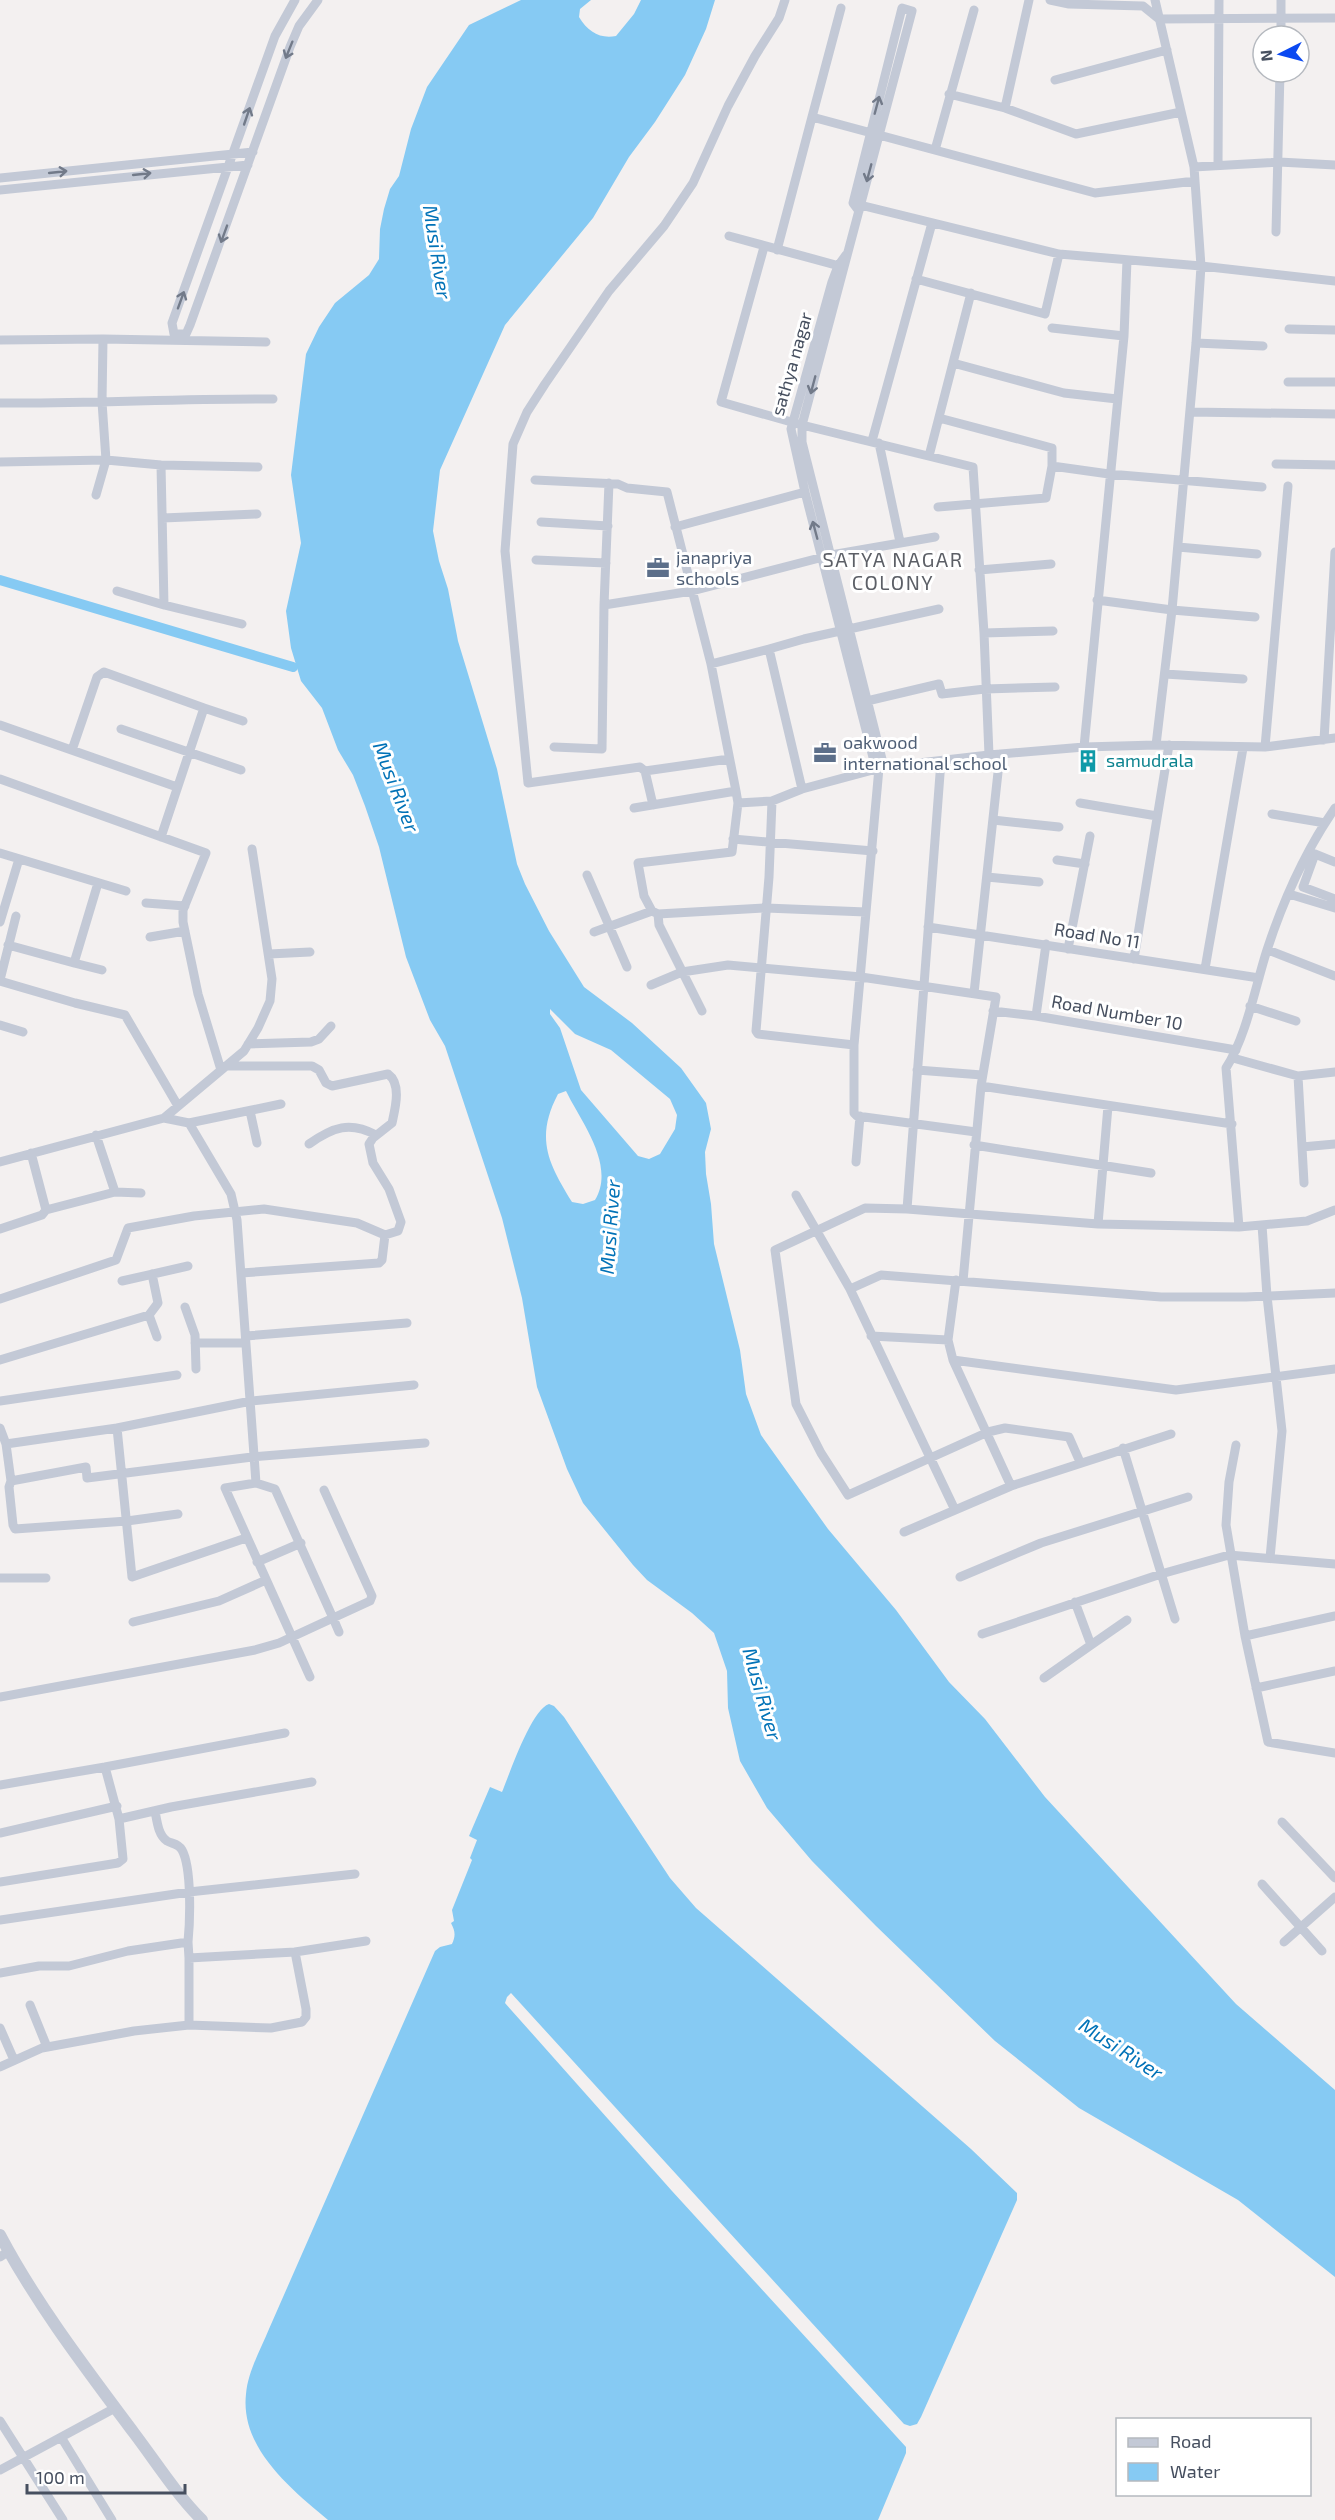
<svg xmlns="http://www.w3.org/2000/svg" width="1335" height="2520" font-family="'Exo 2',sans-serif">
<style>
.water{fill:#86caf3;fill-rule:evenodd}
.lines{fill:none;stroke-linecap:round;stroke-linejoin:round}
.canal{stroke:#86caf3;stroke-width:10}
.minor{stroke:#c3c9d6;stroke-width:9}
.tertiary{stroke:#c3c9d6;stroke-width:12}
.oneway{stroke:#727a89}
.labels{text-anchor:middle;stroke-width:6;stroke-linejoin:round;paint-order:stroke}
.street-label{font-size:18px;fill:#464f5f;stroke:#fff}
.service-label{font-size:18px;fill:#4e5e75;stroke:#fff;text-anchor:start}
.culture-label{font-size:18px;fill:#0d838f;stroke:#fff;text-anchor:start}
.water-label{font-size:20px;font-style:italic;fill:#0172b7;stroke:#fff}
.neighbourhood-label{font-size:20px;letter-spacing:1.5px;fill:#5c5f66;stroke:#fff}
</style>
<rect width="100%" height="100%" fill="#f3f0f0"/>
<!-- water -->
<path class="water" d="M 521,0 L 591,0 L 580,9 L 579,17 C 588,32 600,39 616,36 L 634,14 L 641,0 L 715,0 L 706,29 L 685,75 L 655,122 L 629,157 L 593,218 L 505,325 L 440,470 L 433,531 L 439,561 L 448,589 L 458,641 L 497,769 L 517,864 L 525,884 L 549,931 L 584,987 L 632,1023 L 681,1068 L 706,1103 L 711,1129 L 705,1152 L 706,1174 L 711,1204 L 714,1244 L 740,1350 L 746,1394 L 761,1435 L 828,1529 L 896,1610 L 949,1682 L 985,1719 L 1045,1797 L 1236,2004 L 1335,2090 L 1335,2277 L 1238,2200 L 1079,2108 L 995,2041 L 876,1926 L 812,1861 L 767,1808 L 740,1761 L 728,1708 L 727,1671 L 714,1633 L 692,1613 L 647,1580 L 633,1565 L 583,1503 L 567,1469 L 537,1387 L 522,1298 L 502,1218 L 445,1046 L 430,1020 L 406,957 L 379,847 L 365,806 L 353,775 L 338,750 L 322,708 L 301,681 L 291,648 L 286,611 L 301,543 L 291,475 L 306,354 L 319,327 L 335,303 L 369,275 L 379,259 L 380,229 L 384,209 L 390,189 L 399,176 L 411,129 L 427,87 L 469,25 ZM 550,1009 L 575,1034 L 611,1050 L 670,1099 L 677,1115 L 675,1129 L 660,1154 L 649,1159 L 638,1156 L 581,1090 L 560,1028 L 550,1014 ZM 566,1091 C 581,1122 616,1165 595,1200 L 583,1204 L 572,1202 C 548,1163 535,1138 558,1094 Z
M 549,1704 L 554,1706 L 564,1717 L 670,1878 L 696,1908 L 971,2149 L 1017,2193 L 1017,2200 L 921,2417 L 917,2424 L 910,2426 L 904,2424 L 511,1993 L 507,1997 L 505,2003 L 672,2191 L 906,2447 L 906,2453 L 878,2520 L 328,2520 C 291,2489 240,2448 246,2394 C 248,2371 261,2349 269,2329 L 435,1951 L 440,1947 L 452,1944 C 456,1935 455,1931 451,1923 L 454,1921 L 452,1910 L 472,1860 L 470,1858 L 477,1840 L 469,1836 L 490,1787 L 502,1792 C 510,1773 531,1710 549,1704 Z"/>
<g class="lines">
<!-- canal -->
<path class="canal" d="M 0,580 L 293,667"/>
<!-- minor -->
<path class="minor" d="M 295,0 L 275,36 L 172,323 L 174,334 L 186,334 L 190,325 L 290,47 L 299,26 L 318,0
M 1050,0 L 1069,4 L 1143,6 L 1159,19 L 1335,18
M 1155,0 L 1194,167 L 1201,266 L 1196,343 L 1172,610 L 1156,745
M 1281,36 L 1281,0
M 1055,80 L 1167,50
M 949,94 L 1005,108 L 1076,134 L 1181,112
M 1005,108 L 1029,0
M 812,117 L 841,8
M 935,150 L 974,10
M 1218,165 L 1219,0
M 1194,167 L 1279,162 L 1335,165
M 0,178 L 253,152
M 0,190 L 248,165
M 856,204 L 1059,254 L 1201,266 L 1335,281
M 859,211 L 853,203 L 902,8 L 912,11 L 802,425 L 802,442 L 884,767
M 1276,232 L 1280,72
M 729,236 L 843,267
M 764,247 L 721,402 L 802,425 L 973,467 L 984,633 L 989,755
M 777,250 L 812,117 L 1095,193 L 1195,181
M 846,255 L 838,266 L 832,282 L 791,429 L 805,492 L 876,769
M 916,279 L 1045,314 L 1059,254
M 1052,328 L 1124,336
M 1289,329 L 1335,330
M 103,339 L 102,402 L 106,460 L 161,465 L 258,467
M 0,340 L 103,339 L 266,342
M 1196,343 L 1263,346
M 953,363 L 1064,393 L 1117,399
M 1288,382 L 1335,382
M 0,403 C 91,404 182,398 273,399
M 1190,412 L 1335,414
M 939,418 L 1052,448 L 1052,466 L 1109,474 L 1262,487
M 872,441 L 932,223
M 879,443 L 900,542
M 929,456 L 971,293
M 0,462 L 106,460 L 96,495
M 1276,464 L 1335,465
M 161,465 L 164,605 L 242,624
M 535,480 L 618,484 L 627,488 L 667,492 L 711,664 L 736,791 L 738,803 L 732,852 L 638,863 L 644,896 L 652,911
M 938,507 L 1046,498 L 1052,466
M 163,518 L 257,514
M 541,522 L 608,526
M 675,527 L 805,492
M 1178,547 L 1257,554
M 536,560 L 606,563
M 979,570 L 1051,564
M 117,591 L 164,605
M 1097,600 L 1172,610 L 1255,617
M 604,605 L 692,591 L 831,555 L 935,537
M 984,633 L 1053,631
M 711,664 L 769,649
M 1165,674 L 1243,679
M 867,701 L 939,684 L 942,694 L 985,689 L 1055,687
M 204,708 L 243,721
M 0,725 L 177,787
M 121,729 L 241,770
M 1324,740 L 1335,552
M 554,747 L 602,749 L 604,605 L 609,483
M 1084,747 L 1124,336 L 1127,260
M 1265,747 L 1288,486
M 72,750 L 97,677 L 104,672 L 204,708 L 161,837
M 879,768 L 854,1045 L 854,1113 L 857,1116 L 976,1132
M 645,771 L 729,759
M 0,779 L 206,853 L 183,910 L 183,922 L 198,994 L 221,1070
M 802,789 L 769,649 L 804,639 L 939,609
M 772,801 L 769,877 L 756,1031 L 758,1034 L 854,1045
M 738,803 L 772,801 L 802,789 L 884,767 L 989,755 L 1084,747 L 1156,745 L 1265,747 L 1335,738
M 1080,803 L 1157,816
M 653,805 L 645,771 L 640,767 L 528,783 L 505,551 L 513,444 L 527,412 L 545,384 L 609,291 L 664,226 L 693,183 L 728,106 L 755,56 L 779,18 L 785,0
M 634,808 L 736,791
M 1272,814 L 1325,823
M 993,820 L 1059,827
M 733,839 L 873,851
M 1310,852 L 1335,862
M 0,853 L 126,891
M 1315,854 L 1303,887 L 1335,899
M 1057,860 L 1085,864
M 587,875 L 627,967
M 987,877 L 1039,882
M 98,883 L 74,963 L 102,970
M 1289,894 L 1335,908
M 146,903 L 185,906
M 658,914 L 659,925 L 702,1011
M 0,922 L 19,859
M 928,927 L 1259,978
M 594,932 L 652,911 L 658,914 L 766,908 L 866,912
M 150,937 L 185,931
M 8,945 L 74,963
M 1068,949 L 1090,836
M 1268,950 L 1335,976
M 269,954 L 310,952
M 1134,959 L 1169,745
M 1205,969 L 1243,748
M 0,980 L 16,916
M 0,981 L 75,1003 L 125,1015 L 178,1106
M 651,985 L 682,972 L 728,965 L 861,977 L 996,997 L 981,1086 L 963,1281
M 974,993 L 1000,754
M 1250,1006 L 1296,1021
M 993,1011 L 1036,1016 L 1236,1050
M 1036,1016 L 1046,944
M 0,1025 L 23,1032
M 248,1044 L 311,1042 L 319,1039 L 331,1026
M 1233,1058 L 1298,1076 L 1335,1072
M 917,1070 L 982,1075
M 1298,1076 L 1304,1183
M 981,1086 L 1232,1124
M 250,1111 L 257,1143
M 189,1123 L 281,1104
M 96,1135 L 115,1192
M 309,1144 C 333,1127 350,1121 376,1135
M 974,1145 L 1151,1173
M 1302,1147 L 1335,1144
M 0,1162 L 164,1118 L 244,1051 L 258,1028 L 270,1001 L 272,979 L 252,849
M 856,1162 L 860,1116
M 796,1195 L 850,1289 L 955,1510
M 907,1209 L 941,761
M 46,1210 L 115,1192 L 141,1193
M 1098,1224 L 1108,1106
M 1262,1225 L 1267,1296 L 1282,1431 L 1270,1558
M 1239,1227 L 1226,1068 C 1247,1035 1255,987 1267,950 C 1283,901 1306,850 1335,808
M 0,1229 L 42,1215 L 46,1210 L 31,1153
M 241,1273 L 379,1263 L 382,1260 L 385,1235
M 152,1274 L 158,1303 L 149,1315 L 157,1337
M 956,1280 L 948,1340 L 953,1360 L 1011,1486
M 122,1281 L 188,1266
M 850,1289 L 881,1275 L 1161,1297 L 1246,1297 L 1335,1293
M 0,1299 L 116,1260 L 128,1228 L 194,1216 L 264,1209 L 357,1223 L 385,1235 L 398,1231 L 401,1222 L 389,1189 L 373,1163 L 369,1144 L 373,1138 L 392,1123 C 395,1109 402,1084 388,1074 L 332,1086 L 326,1083 L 319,1070 L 312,1066 L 227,1066
M 185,1307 L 195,1335 L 196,1369
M 246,1336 L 407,1323
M 871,1336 L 948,1340
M 195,1343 L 246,1343
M 0,1360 L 149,1315
M 953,1360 L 1176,1390 L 1335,1369
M 0,1401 L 177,1375
M 0,1428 L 6,1444 L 11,1481 L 86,1467 L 87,1478 L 252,1457 L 425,1443
M 6,1444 L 117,1428
M 1236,1445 L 1229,1482 L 1226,1525 L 1245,1636 L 1268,1742 L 1335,1753
M 1123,1448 L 1175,1619
M 1080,1462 L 1069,1437 L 1005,1428 L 988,1432 L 848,1495 L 821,1453 L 796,1404 L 775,1250 L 865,1208 L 907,1209 L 1098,1224 L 1239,1227 L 1307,1221 L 1335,1210
M 11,1481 L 9,1487 L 13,1525 L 15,1529 L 127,1521 L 178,1514
M 256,1483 L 225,1488 L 310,1677
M 324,1490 L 372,1596 L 370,1601 L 333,1618 L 339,1632
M 904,1532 L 1011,1486 L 1171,1434
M 246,1538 L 132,1577 L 117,1428 L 251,1401 L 414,1385
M 257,1562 L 301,1543
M 960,1577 L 1041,1543 L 1188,1497
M 0,1578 L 46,1578
M 133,1622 L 219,1601 L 266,1580
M 982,1634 L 1161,1574 L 1229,1555 L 1335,1564
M 1245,1636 L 1335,1616
M 1091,1645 L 1127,1620
M 1044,1678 L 1091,1645 L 1075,1602
M 1256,1688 L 1335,1671
M 0,1697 L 255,1650 L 279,1643 L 333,1618 L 275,1489 L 256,1483 L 237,1220 L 231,1194 L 189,1123 L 164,1118
M 0,1785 L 105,1767
M 155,1811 C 157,1821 158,1835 167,1841 C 172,1844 178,1843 182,1850 C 192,1868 190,1922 188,1942
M 119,1819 L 171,1807 L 312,1782
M 1282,1822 L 1335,1878
M 0,1833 L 117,1806
M 0,1882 L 118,1863 L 123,1859 L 119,1819 L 105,1767 L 285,1733
M 1262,1884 L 1322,1951
M 0,1920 L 189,1892 L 355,1874
M 1284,1942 L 1335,1897
M 0,1973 L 39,1966 L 69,1966 L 128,1951 L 188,1942 L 189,1958
M 30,2005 L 47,2047
M 189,2025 L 271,2028 L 302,2022 L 306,2017 L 306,2009 L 295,1952
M 0,2028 L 14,2060
M 0,2067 L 42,2048 L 134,2031 L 189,2025 L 189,1958 L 295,1952 L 366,1941
M 0,2257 L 9,2251
M 0,2421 L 63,2520
M 61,2437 L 112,2520
M 0,2470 L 115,2408"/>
<!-- tertiary -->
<path class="tertiary" d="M 0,2235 C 37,2305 87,2370 134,2433 C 156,2462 176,2494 202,2520"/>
</g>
<!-- one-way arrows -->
<defs><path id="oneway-shaft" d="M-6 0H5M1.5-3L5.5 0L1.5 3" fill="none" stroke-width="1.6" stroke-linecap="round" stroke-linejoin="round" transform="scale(1.5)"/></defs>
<g class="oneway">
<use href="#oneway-shaft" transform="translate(289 50) rotate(112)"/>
<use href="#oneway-shaft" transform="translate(877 105) rotate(-75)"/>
<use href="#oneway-shaft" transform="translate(247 116) rotate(-71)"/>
<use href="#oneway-shaft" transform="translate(58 172) rotate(-6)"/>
<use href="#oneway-shaft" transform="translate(869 173) rotate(105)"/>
<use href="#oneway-shaft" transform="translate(142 174) rotate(-6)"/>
<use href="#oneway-shaft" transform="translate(224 234) rotate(110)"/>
<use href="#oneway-shaft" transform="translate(181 300) rotate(-70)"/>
<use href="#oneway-shaft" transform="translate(813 385) rotate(105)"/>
<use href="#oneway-shaft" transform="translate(815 530) rotate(-105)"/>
</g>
<!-- icons -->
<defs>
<g id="office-bare" transform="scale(1.8)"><path d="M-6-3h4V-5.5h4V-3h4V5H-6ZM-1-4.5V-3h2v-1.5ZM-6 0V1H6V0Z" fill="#5c6f8a" stroke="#fff" stroke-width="2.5" paint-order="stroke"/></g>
<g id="building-bare" transform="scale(1.8)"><path d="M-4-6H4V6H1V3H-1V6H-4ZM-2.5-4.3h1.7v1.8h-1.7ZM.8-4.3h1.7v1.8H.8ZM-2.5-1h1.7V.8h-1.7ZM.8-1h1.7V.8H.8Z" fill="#0f9aa8" stroke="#fff" stroke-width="2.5" paint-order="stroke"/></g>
</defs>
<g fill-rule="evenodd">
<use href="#office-bare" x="658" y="568"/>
<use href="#office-bare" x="825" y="753"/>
<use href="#building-bare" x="1088" y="761"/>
</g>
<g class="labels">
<!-- street labels -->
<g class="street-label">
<text transform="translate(792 364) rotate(-74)" y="6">sathya nagar</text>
<text transform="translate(1097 936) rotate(9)" y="6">Road No 11</text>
<text transform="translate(1117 1013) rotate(10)" y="6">Road Number 10</text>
</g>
<!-- service labels -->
<g class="service-label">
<text x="676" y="564">janapriya<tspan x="676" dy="21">schools</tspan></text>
<text x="843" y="749">oakwood<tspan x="843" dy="21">international school</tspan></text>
</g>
<!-- culture labels -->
<g class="culture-label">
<text x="1106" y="767">samudrala</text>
</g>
<!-- water labels -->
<g class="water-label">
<text transform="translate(437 252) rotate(81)" y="7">Musi River</text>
<text transform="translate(396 787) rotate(69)" y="7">Musi River</text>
<text transform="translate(610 1227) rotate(-86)" y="7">Musi River</text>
<text transform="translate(762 1694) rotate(74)" y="7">Musi River</text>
<text transform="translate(1121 2049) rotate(33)" y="7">Musi River</text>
</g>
<!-- neighbourhood labels -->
<g class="neighbourhood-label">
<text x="893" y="567">SATYA NAGAR<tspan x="893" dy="23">COLONY</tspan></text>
</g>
</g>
<!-- legend -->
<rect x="1116" y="2418" width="195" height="78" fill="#ffffff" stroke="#b5b9bf" stroke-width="1.5"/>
<rect x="1128" y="2438" width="30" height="9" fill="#c3c9d6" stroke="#b5b9bf" stroke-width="1.5"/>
<text x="1170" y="2448" font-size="18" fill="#464f5f">Road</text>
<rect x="1128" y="2463" width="30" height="18" fill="#86caf3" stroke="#b5b9bf" stroke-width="1.5"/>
<text x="1170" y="2478" font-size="18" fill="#464f5f">Water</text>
<!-- north arrow -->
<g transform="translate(1281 54) rotate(264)"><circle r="28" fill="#ffffff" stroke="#b5b9bf" stroke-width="1.5"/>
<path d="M0-4.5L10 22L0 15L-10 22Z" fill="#0b49f1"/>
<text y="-9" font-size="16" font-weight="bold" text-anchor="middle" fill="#464f5f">N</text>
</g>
<!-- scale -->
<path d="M27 2484v9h158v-9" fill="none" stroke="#464f5f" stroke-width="3"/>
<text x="36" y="2484" font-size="18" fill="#464f5f" stroke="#ffffff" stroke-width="4.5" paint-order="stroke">100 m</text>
</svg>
